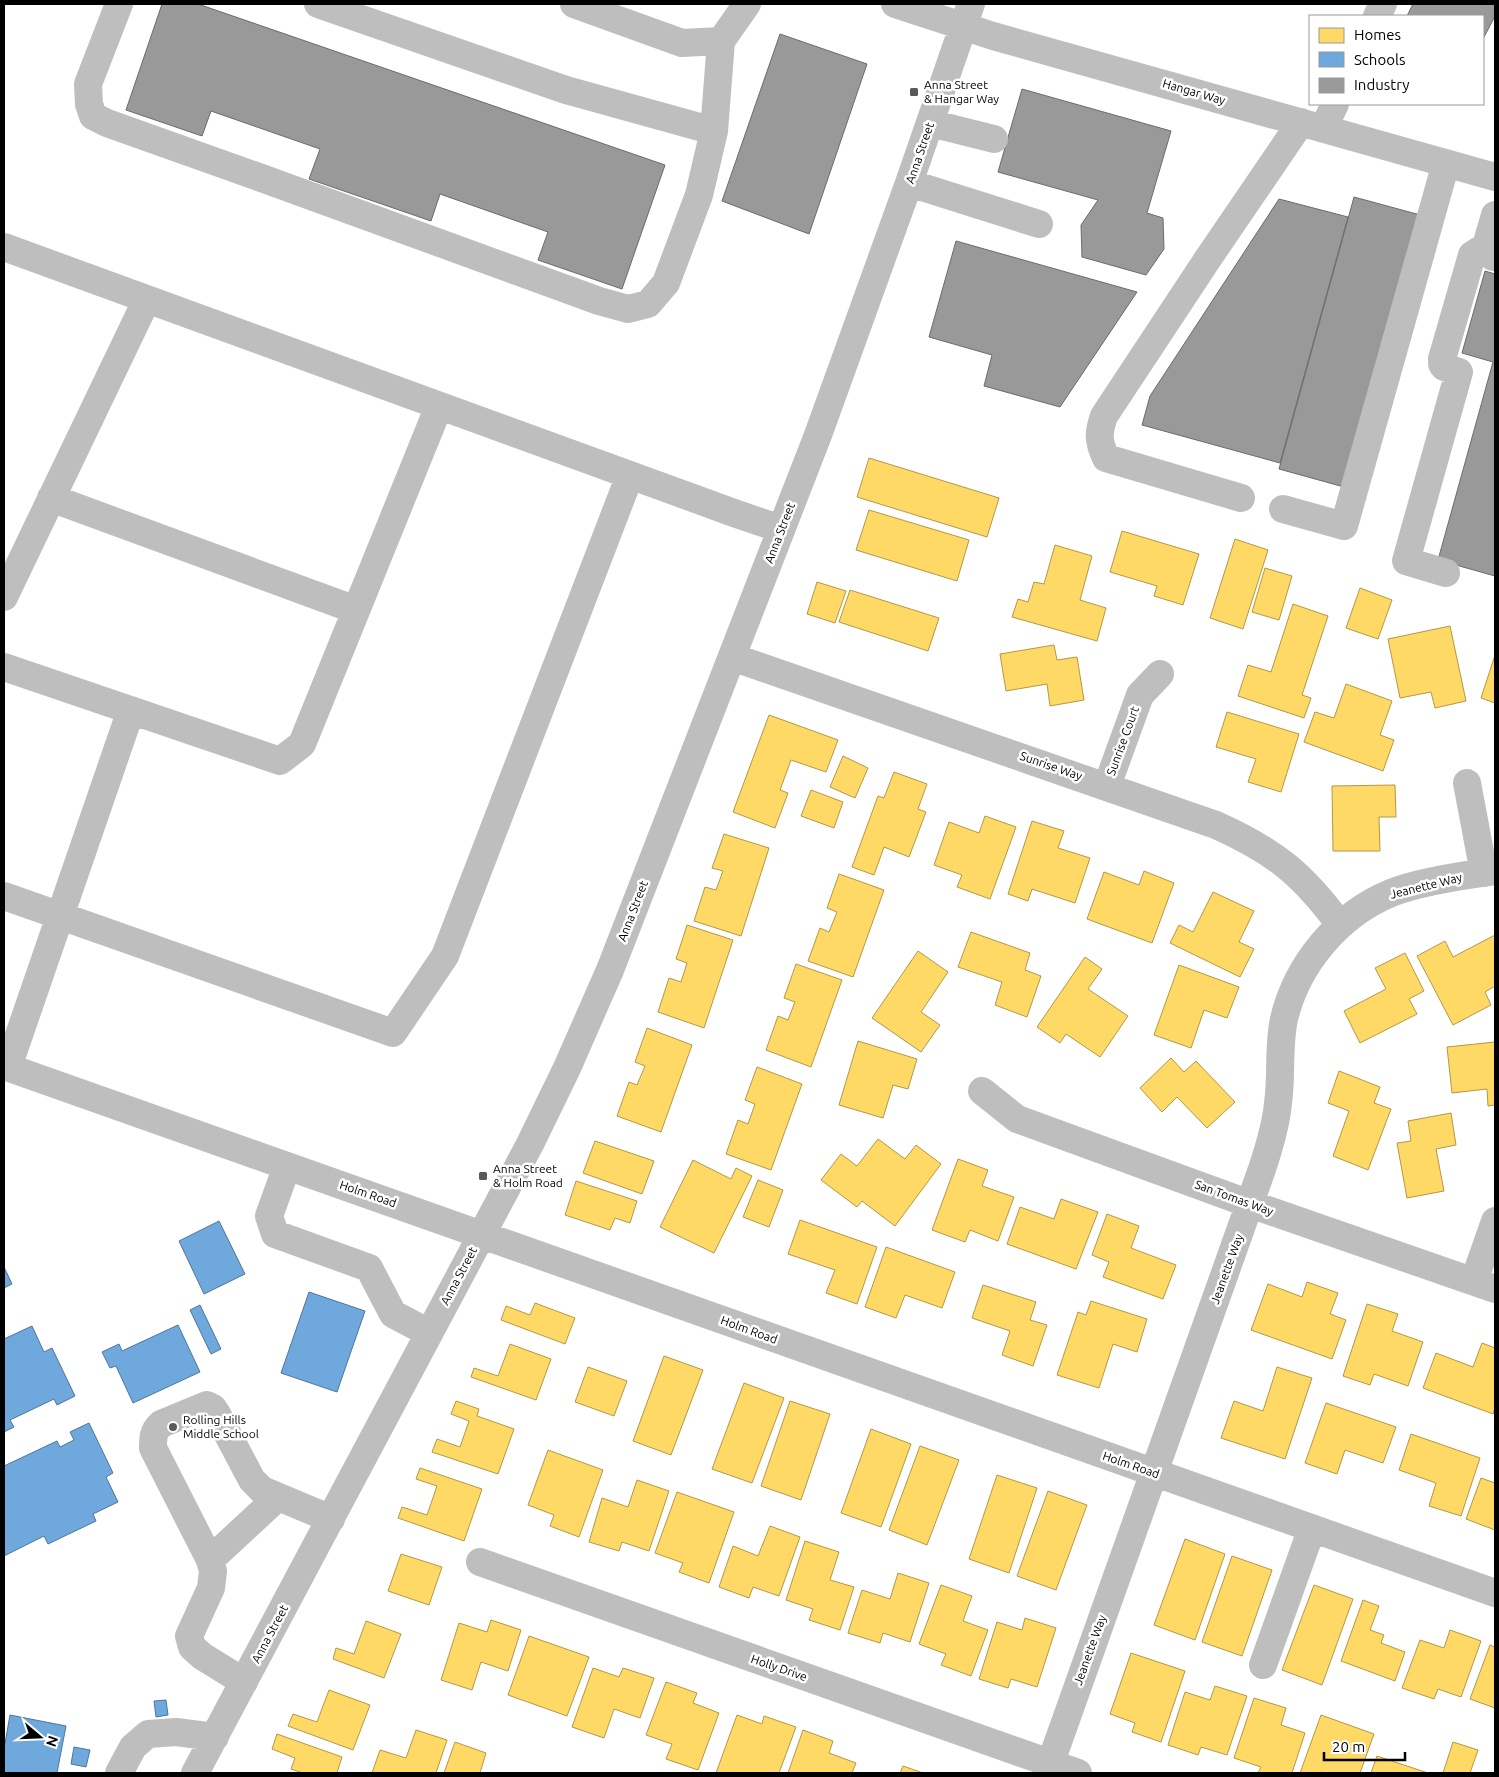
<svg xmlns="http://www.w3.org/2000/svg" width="1499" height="1777" font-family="Ubuntu,sans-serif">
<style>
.homes{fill:#ffd966;stroke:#b29847}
.schools{fill:#6fa8dc;stroke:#4e769a}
.industry{fill:#999;stroke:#6b6b6b}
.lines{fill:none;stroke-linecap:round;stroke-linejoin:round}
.minor{stroke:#bebebe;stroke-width:28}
.poi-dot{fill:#595959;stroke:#fff;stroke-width:2}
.labels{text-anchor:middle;stroke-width:5;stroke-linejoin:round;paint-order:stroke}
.poi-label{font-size:12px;fill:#000;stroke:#fff;text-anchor:start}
.street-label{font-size:12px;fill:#000;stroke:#fff}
</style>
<rect width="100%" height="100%" fill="#fff"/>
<!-- homes -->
<path class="homes" d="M 869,458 L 999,498 L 987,537 L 857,497 Z
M 869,510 L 969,540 L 957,581 L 856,550 Z
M 1122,531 L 1199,554 L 1183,605 L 1154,596 L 1157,586 L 1110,572 Z
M 1235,539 L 1268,550 L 1243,629 L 1210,618 Z
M 1055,545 L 1092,556 L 1080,600 L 1106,608 L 1097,641 L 1012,617 L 1018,599 L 1028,602 L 1034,582 L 1044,584 Z
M 1265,568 L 1292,576 L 1279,620 L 1252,612 Z
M 817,582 L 846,591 L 835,623 L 807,614 Z
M 1360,588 L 1392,600 L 1378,639 L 1346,628 Z
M 850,590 L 939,618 L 928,651 L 839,622 Z
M 1293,604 L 1328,616 L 1302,695 L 1311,698 L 1304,718 L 1238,696 L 1248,665 L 1271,672 Z
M 1450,626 L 1466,701 L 1435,708 L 1431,692 L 1400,698 L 1388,639 Z
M 1054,645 L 1057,660 L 1077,657 L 1084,700 L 1050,706 L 1047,684 L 1006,691 L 1000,654 Z
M 1495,655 L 1495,703 L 1481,698 Z
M 1346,684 L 1392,701 L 1380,735 L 1394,740 L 1383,771 L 1304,742 L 1315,712 L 1334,718 Z
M 1227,712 L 1299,734 L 1281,792 L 1248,782 L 1256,759 L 1216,747 Z
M 769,715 L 838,740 L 826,772 L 791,760 L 780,790 L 788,793 L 775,828 L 733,812 Z
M 843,756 L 868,768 L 855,798 L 830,787 Z
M 894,772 L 927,784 L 918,809 L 926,812 L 909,857 L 884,847 L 874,875 L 852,867 L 878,796 L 884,798 Z
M 1395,785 L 1396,817 L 1379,817 L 1380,851 L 1333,851 L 1332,786 Z
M 811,790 L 843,802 L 834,828 L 801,816 Z
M 985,816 L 1016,827 L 990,899 L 957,887 L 962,875 L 934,865 L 949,822 L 979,833 Z
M 1032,821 L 1064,831 L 1058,848 L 1090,858 L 1075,903 L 1032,889 L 1028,901 L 1008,894 Z
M 724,834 L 769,848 L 741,936 L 694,921 L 705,887 L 716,890 L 723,871 L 712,868 Z
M 1144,871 L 1174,883 L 1152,943 L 1087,919 L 1104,872 L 1139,885 Z
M 839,874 L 884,890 L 853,977 L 808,961 L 820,928 L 829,932 L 837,912 L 827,908 Z
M 1213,892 L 1254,911 L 1239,942 L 1254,949 L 1240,977 L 1170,943 L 1179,925 L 1193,932 Z
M 687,925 L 733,940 L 704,1028 L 658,1012 L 669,978 L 681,982 L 687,963 L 676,959 Z
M 971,932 L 1030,953 L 1025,970 L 1041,976 L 1027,1017 L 995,1005 L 1002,982 L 958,967 Z
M 1495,935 L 1495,986 L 1485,992 L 1491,1005 L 1453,1025 L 1417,956 L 1445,941 L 1453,957 Z
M 918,951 L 948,972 L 921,1012 L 940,1025 L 921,1052 L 872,1018 Z
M 1405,953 L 1424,991 L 1409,999 L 1417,1014 L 1360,1043 L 1344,1011 L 1386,989 L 1375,968 Z
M 1085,957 L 1102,969 L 1088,989 L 1128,1016 L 1100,1057 L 1066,1034 L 1060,1043 L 1037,1027 Z
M 796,964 L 842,980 L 811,1067 L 766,1050 L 778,1016 L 788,1020 L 795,1002 L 784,998 Z
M 1179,965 L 1239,987 L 1227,1018 L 1204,1010 L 1191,1048 L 1154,1035 Z
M 647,1028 L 692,1045 L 661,1132 L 617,1116 L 629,1082 L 637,1085 L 645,1066 L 635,1062 Z
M 858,1041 L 917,1059 L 908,1089 L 893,1085 L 883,1118 L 839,1105 Z
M 1495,1042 L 1495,1105 L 1488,1106 L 1487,1089 L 1452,1093 L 1447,1047 Z
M 1171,1058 L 1184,1072 L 1196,1061 L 1235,1102 L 1207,1128 L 1177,1097 L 1162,1112 L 1140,1088 Z
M 757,1067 L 802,1084 L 771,1170 L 726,1154 L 738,1120 L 748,1124 L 755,1104 L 745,1100 Z
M 1339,1071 L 1380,1087 L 1374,1103 L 1391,1109 L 1368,1170 L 1333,1156 L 1349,1111 L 1328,1103 Z
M 1451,1113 L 1456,1145 L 1436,1149 L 1444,1191 L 1407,1198 L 1397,1143 L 1411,1141 L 1408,1121 Z
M 878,1139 L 905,1159 L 916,1145 L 941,1164 L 895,1226 L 862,1201 L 857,1207 L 821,1180 L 841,1154 L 857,1166 Z
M 595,1141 L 654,1161 L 642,1194 L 583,1173 Z
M 958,1159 L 988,1170 L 982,1186 L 1014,1197 L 998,1241 L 970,1230 L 965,1242 L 932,1230 Z
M 693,1160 L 731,1179 L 736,1168 L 752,1176 L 714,1253 L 660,1227 Z
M 758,1180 L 783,1190 L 769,1227 L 743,1217 Z
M 576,1181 L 637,1201 L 630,1223 L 615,1218 L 610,1230 L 565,1215 Z
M 1061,1199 L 1098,1212 L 1076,1269 L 1007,1244 L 1020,1207 L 1054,1219 Z
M 1107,1214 L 1139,1226 L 1131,1248 L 1176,1265 L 1163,1299 L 1103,1277 L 1109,1262 L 1092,1255 Z
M 800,1220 L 877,1247 L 857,1304 L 826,1293 L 835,1270 L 788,1254 Z
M 886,1247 L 955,1272 L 942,1308 L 905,1295 L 896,1318 L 865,1307 Z
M 1307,1282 L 1338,1293 L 1330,1314 L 1346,1320 L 1332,1359 L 1251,1330 L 1268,1284 L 1302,1297 Z
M 983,1285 L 1036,1302 L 1030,1320 L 1047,1325 L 1033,1366 L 1002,1355 L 1010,1331 L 972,1318 Z
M 1091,1301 L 1147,1319 L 1137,1352 L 1113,1344 L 1099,1388 L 1057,1375 L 1078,1312 L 1086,1315 Z
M 535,1303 L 575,1318 L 565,1344 L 501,1320 L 506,1306 L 530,1315 Z
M 1367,1304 L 1398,1314 L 1392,1331 L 1423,1342 L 1408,1386 L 1374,1374 L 1370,1385 L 1343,1376 Z
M 1482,1343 L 1495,1348 L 1495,1407 L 1493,1414 L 1423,1388 L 1436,1353 L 1473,1367 Z
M 510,1344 L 551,1359 L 536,1400 L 471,1377 L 474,1368 L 498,1376 Z
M 664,1356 L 703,1370 L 671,1455 L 633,1441 Z
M 588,1367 L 627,1381 L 614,1416 L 575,1402 Z
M 1277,1367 L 1312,1378 L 1285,1459 L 1221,1438 L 1234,1401 L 1263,1411 Z
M 744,1383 L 784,1398 L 752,1483 L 712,1469 Z
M 456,1401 L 479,1409 L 477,1416 L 514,1429 L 498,1474 L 432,1452 L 437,1439 L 460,1447 L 469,1421 L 451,1414 Z
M 790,1401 L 830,1414 L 801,1500 L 761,1486 Z
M 1326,1403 L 1396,1427 L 1383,1463 L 1345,1450 L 1337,1474 L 1305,1463 Z
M 871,1429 L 911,1444 L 881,1527 L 841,1513 Z
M 1411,1434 L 1480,1458 L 1461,1516 L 1429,1506 L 1436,1483 L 1399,1470 Z
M 920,1446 L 959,1460 L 927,1545 L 889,1530 Z
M 548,1450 L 603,1470 L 579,1537 L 550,1526 L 554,1515 L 528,1505 Z
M 420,1468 L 482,1489 L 464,1541 L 398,1518 L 402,1507 L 427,1515 L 437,1486 L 416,1479 Z
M 997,1475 L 1037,1488 L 1009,1573 L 969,1559 Z
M 1481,1478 L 1495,1483 L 1495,1530 L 1466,1519 Z
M 637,1480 L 669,1491 L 649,1551 L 622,1542 L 619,1551 L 589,1542 L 602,1498 L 628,1507 Z
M 1048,1491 L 1087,1505 L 1056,1590 L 1017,1576 Z
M 677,1492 L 734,1512 L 709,1583 L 679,1572 L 683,1563 L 655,1553 Z
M 770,1526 L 800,1537 L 779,1596 L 753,1587 L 749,1598 L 719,1587 L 733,1546 L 758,1556 Z
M 1185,1539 L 1225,1554 L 1195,1640 L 1154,1625 Z
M 805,1541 L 839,1552 L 830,1580 L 854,1587 L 840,1630 L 809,1620 L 813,1609 L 786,1600 Z
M 401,1554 L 442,1567 L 429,1605 L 388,1591 Z
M 1232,1556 L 1272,1570 L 1242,1656 L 1202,1642 Z
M 898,1573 L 929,1583 L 910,1642 L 883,1633 L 880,1643 L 848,1633 L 862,1590 L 890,1599 Z
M 941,1585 L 972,1596 L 963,1621 L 988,1630 L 971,1676 L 941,1665 L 946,1654 L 919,1644 Z
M 1314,1585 L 1353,1599 L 1322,1685 L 1282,1670 Z
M 1363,1600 L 1379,1606 L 1370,1630 L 1384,1635 L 1381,1643 L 1405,1652 L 1395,1681 L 1341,1661 Z
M 1025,1618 L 1056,1628 L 1037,1687 L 1011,1679 L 1008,1688 L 979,1679 L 997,1622 L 1022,1630 Z
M 491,1620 L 521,1630 L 508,1671 L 481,1662 L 472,1690 L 441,1680 L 459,1623 L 487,1632 Z
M 366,1621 L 401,1634 L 384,1678 L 333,1659 L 336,1648 L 354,1654 Z
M 1450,1630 L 1481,1641 L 1461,1697 L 1438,1689 L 1434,1699 L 1402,1688 L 1420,1640 L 1444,1648 Z
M 529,1636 L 589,1657 L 567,1716 L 508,1695 Z
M 1490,1645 L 1495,1647 L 1495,1708 L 1470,1699 Z
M 1131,1653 L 1185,1671 L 1161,1742 L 1132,1732 L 1135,1723 L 1110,1714 Z
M 593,1668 L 619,1677 L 623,1668 L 654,1678 L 640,1718 L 614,1709 L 604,1738 L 572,1727 Z
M 666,1682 L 697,1693 L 693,1703 L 719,1713 L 698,1770 L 666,1759 L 672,1744 L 646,1735 Z
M 1215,1686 L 1247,1696 L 1227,1755 L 1201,1747 L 1198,1755 L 1168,1745 L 1185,1692 L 1210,1700 Z
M 329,1690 L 370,1705 L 353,1750 L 288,1726 L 293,1714 L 317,1722 Z
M 1254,1698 L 1286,1708 L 1281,1725 L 1305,1733 L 1292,1773 L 1258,1773 L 1261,1767 L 1234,1758 Z
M 737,1715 L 762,1724 L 764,1716 L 796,1727 L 779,1773 L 716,1773 Z
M 1321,1715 L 1374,1734 L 1360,1773 L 1325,1773 L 1321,1772 L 1320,1773 L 1300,1773 Z
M 416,1730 L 447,1740 L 436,1773 L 372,1773 L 380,1750 L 406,1758 Z
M 803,1730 L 833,1741 L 829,1753 L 856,1763 L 852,1773 L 788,1773 Z
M 277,1734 L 342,1757 L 337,1773 L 303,1773 L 291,1769 L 295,1758 L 272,1749 Z
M 455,1742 L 486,1753 L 480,1773 L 444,1773 Z
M 1453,1742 L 1478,1750 L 1470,1773 L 1443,1773 Z
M 1377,1756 L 1428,1773 L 1371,1773 Z
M 903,1766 L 923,1773 L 900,1773 Z"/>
<!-- schools -->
<path class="schools" d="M 219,1221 L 245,1274 L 204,1294 L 179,1241 Z
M 4,1267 L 12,1284 L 4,1288 Z
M 309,1292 L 365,1311 L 337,1392 L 281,1373 Z
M 200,1305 L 221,1349 L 211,1354 L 190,1310 Z
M 178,1325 L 200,1372 L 133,1403 L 116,1366 L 110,1368 L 102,1352 L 119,1344 L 122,1351 Z
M 32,1326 L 44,1352 L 52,1348 L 75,1396 L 57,1405 L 54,1399 L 10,1420 L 14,1427 L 4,1432 L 4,1339 Z
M 89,1423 L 113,1473 L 106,1477 L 118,1502 L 93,1514 L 96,1521 L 48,1544 L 44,1536 L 4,1556 L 4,1466 L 57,1441 L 60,1447 L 74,1440 L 70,1432 Z
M 166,1700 L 168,1715 L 156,1717 L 154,1701 Z
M 10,1715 L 66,1726 L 57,1773 L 4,1773 L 4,1749 Z
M 74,1747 L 90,1750 L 86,1767 L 71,1764 Z"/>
<!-- industry -->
<path class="industry" d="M 162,4 L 198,4 L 665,165 L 622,289 L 538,260 L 548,232 L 440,194 L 431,221 L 309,179 L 320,149 L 211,111 L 202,136 L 126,110 Z
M 1413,4 L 1495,4 L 1495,16 L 1483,39 L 1483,16 L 1407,16 Z
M 780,34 L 867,64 L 809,234 L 722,201 Z
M 1022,89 L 1171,131 L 1147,213 L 1163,218 L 1164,249 L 1146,275 L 1082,257 L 1081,225 L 1098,200 L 998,172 Z
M 1354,197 L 1424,216 L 1344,487 L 1279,469 Z
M 1279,199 L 1348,217 L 1280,463 L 1142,425 L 1150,396 Z
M 956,241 L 1137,292 L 1060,407 L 984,386 L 992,355 L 929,337 Z
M 1485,271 L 1495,274 L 1495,576 L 1438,560 L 1493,362 L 1462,353 Z"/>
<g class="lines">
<!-- minor -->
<path class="minor" d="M 119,4 L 88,84 L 89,104 L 93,116 L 107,123 L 256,176 L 599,301 L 628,309 L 648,304 L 666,283 L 699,195 L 714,131 L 721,41
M 318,4 L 566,90 L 714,131
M 574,4 L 682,43 L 721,41 L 747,4
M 895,4 L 993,36 L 1495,177
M 1377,16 L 1383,4
M 930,123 L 994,139
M 1323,129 L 1335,104
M 909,183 L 1039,224
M 1495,215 L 1486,246 L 1493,257 L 1495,257
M 4,247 L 734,513 L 781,529
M 51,498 L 356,610
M 1241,498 L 1106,458 C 1098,441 1098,433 1104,416 L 1207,260 L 1301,122
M 1283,509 L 1344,526 L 1446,163
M 1446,573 L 1406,561 L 1459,372 L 1444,367 L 1442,364 L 1442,359 L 1472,255 L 1486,246
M 4,597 L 147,299
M 732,657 L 1216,825 C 1274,851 1303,874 1340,925
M 4,667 L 280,761 L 302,744 L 439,406
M 1467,783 L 1484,873
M 1107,786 L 1140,695 L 1160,674
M 4,896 L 393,1033 L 445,956 L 630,475
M 4,1066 L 1495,1593
M 8,1067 L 131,710
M 982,1091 L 1017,1119 L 1250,1204 L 1495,1289
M 287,1166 L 269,1216 L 275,1234 L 369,1268 L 393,1314 L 429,1333
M 1474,1281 L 1495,1221
M 210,1560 L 278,1497
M 480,1562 L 1078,1773
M 1263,1665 L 1312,1528
M 244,1682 L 202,1656 L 192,1647 L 189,1636 L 211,1588 L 213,1571 L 210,1560 L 153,1448 C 153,1438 153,1431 161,1424 L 207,1405 L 213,1408 L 217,1414 L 252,1480 L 262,1490 L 331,1519
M 119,1773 L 133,1747 L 148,1734 L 176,1732 L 215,1737
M 195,1773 L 530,1144 L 567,1068 L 610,970 L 818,435 L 909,183 L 971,4
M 1047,1773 L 1262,1169 C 1269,1148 1276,1126 1278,1103 C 1282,1075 1278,1047 1284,1019 C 1297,964 1338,915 1391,893 C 1418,882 1465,875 1495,871"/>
</g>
<!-- markers -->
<g class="poi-dot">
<rect x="909" y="87" width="10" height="10" rx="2.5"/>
<rect x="478" y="1171" width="10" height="10" rx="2.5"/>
<circle cx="173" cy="1427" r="5"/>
</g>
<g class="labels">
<!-- poi labels -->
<g class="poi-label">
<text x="924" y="89">Anna Street<tspan x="924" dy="14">&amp; Hangar Way</tspan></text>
<text x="493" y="1173">Anna Street<tspan x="493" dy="14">&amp; Holm Road</tspan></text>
<text x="183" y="1424">Rolling Hills<tspan x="183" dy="14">Middle School</tspan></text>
</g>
<!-- street labels -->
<g class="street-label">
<text transform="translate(1194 92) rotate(16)" y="4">Hangar Way</text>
<text transform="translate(920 153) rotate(-71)" y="4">Anna Street</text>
<text transform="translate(780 533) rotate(-69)" y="4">Anna Street</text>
<text transform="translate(1123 741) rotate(-70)" y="4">Sunrise Court</text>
<text transform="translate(1051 766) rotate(19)" y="4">Sunrise Way</text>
<text transform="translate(1426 886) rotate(-14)" y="4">Jeanette Way</text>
<text transform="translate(633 911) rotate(-69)" y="4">Anna Street</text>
<text transform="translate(368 1194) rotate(19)" y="4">Holm Road</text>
<text transform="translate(1234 1198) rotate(20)" y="4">San Tomas Way</text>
<text transform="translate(1227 1269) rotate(-70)" y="4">Jeanette Way</text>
<text transform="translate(459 1276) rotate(-62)" y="4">Anna Street</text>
<text transform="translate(749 1330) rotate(20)" y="4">Holm Road</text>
<text transform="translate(1131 1465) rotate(19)" y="4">Holm Road</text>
<text transform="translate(270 1634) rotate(-62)" y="4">Anna Street</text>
<text transform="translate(1090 1650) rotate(-70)" y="4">Jeanette Way</text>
<text transform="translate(779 1668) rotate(19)" y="4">Holly Drive</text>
</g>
</g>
<!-- border -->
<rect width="1499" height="1777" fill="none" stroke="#000000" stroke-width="10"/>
<!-- legend -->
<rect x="1309" y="15" width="175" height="90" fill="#ffffff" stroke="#999999"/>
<rect x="1319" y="28" width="25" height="15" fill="#ffd966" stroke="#999999"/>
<text x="1354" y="40" font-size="15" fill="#000000">Homes</text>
<rect x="1319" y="52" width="25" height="15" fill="#6fa8dc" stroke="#999999"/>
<text x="1354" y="65" font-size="15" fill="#000000">Schools</text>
<rect x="1319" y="78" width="25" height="15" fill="#999999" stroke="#999999"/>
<text x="1354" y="90" font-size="15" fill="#000000">Industry</text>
<!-- north arrow -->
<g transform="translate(40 1737) rotate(109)" stroke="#ffffff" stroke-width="4" paint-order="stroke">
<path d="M0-4L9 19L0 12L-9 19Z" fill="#000000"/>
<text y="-8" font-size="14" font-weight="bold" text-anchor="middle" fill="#000000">N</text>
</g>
<!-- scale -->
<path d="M1324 1752v8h81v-8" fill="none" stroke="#000000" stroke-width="2.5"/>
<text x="1332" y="1752" font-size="15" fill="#000000" stroke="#ffffff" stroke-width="4" paint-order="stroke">20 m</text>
</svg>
